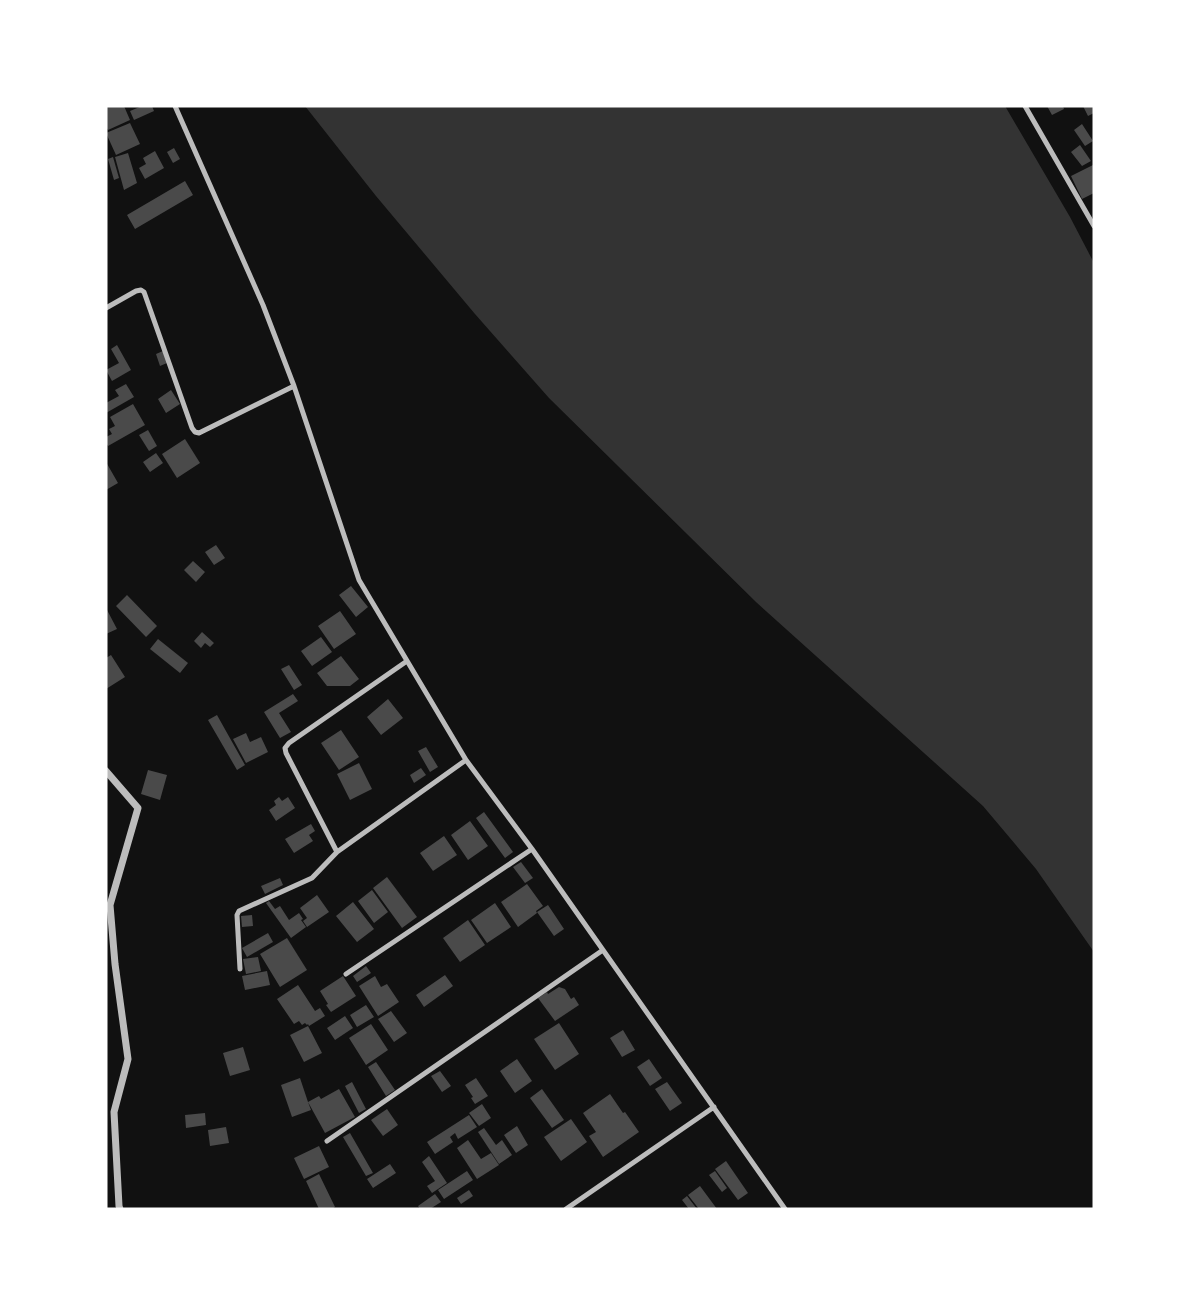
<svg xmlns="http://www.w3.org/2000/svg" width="1200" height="1315" font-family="'Open Sans',sans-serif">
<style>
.water{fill:#333}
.building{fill:#4a4a4a}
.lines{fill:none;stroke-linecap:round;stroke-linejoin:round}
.minor{stroke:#bcbcbc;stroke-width:5}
.tertiary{stroke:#bcbcbc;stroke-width:7}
</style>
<rect width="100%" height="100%" fill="#111"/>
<!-- water -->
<path class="water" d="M 305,106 L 1005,106 L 1070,217 L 1094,263 L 1094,952 L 1036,869 L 983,806 L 756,602 L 549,398 L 475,314 L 376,196 Z"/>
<!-- building -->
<path class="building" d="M 124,106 L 130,120 L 108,130 L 106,127 L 106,107 Z
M 142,106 L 152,106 L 154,111 L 134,120 L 130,111 Z
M 1047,106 L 1063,106 L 1064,109 L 1052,115 Z
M 1083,106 L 1094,106 L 1094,113 L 1088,116 Z
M 130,123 L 140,144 L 116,155 L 106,133 Z
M 1082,124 L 1093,141 L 1085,146 L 1074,130 Z
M 1080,145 L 1091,161 L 1082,166 L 1071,152 Z
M 174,148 L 180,159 L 173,163 L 167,152 Z
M 155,151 L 164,168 L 145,179 L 139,168 L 146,164 L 143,158 Z
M 128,153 L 137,183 L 124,190 L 115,157 Z
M 113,157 L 119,178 L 114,180 L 108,159 Z
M 1093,165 L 1094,193 L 1082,199 L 1071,176 Z
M 185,181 L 193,195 L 135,229 L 127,215 Z
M 117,345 L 131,370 L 112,381 L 106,370 L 119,363 L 111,349 Z
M 163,351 L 167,363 L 160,366 L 156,354 Z
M 126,384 L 134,397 L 106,413 L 106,403 L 119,396 L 115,390 Z
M 171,390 L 180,404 L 166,413 L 158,399 Z
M 133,404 L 145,425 L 108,446 L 106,443 L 106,437 L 112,434 L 109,429 L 115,426 L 110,417 Z
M 148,430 L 157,446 L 149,451 L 139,435 Z
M 185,439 L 200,463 L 177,478 L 162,454 Z
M 156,453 L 163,463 L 150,472 L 143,462 Z
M 106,462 L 118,483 L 106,490 Z
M 216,545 L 225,558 L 214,565 L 205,552 Z
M 193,561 L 205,572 L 196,582 L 184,570 Z
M 351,586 L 368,607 L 356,617 L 339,595 Z
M 127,595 L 157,626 L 146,637 L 116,606 Z
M 106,608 L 117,629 L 106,634 Z
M 340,611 L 356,634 L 334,649 L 318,626 Z
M 202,632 L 214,643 L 210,647 L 205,643 L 201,648 L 194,641 Z
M 321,637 L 332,652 L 312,666 L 301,651 Z
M 158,639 L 188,663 L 180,673 L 150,649 Z
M 111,655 L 125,677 L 106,689 L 106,658 Z
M 341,656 L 359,679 L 350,686 L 327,686 L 317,673 Z
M 289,665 L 302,685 L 294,690 L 281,669 Z
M 293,694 L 298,701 L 279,713 L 291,732 L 280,738 L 264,712 Z
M 388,699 L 403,718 L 381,735 L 367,717 Z
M 217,715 L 245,765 L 237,770 L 208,720 Z
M 341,730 L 359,757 L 339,770 L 321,743 Z
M 246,733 L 250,742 L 261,737 L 268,752 L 246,763 L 233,739 Z
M 426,747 L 438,767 L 430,772 L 418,751 Z
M 359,763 L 372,789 L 350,800 L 337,774 Z
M 421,768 L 426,775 L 414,783 L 410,775 Z
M 148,770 L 167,775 L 160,800 L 141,794 Z
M 279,797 L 282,801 L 288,797 L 295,808 L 276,821 L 269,810 L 276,805 L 274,801 Z
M 484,812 L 513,852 L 505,858 L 476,818 Z
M 470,821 L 488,846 L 468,860 L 451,835 Z
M 311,824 L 315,831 L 309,835 L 313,841 L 294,853 L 285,839 Z
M 444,836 L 457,855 L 433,871 L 420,853 Z
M 521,862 L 533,878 L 525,883 L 513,867 Z
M 387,877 L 417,917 L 402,928 L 373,888 Z
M 280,878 L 283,885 L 265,894 L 261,886 Z
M 527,884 L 543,906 L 536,911 L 537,913 L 518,927 L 501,902 Z
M 372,890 L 388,912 L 374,923 L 358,901 Z
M 317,895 L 329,912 L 307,927 L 303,921 L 307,918 L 300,908 Z
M 269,901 L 275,909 L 280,906 L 289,920 L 299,913 L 303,919 L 301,920 L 306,927 L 291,938 L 266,903 Z
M 353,902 L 374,929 L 357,942 L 336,916 Z
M 495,903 L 511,927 L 487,943 L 471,920 Z
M 548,905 L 564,929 L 554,936 L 537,912 Z
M 252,915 L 253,926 L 242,927 L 241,916 Z
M 468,920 L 485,945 L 460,962 L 443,938 Z
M 268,933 L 273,942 L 247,957 L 242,948 Z
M 287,938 L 307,970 L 280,987 L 260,954 Z
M 258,957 L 261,971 L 246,974 L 243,959 Z
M 366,966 L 371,973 L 357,982 L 353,976 Z
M 267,971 L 270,985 L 245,990 L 242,976 Z
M 445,975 L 453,986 L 424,1007 L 416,995 Z
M 343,976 L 356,996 L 331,1012 L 326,1005 L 328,1004 L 320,991 Z
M 375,976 L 381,987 L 387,984 L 399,1002 L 378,1016 L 359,986 Z
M 298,985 L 315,1011 L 320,1008 L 325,1016 L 309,1026 L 308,1024 L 307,1025 L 305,1023 L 302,1025 L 299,1021 L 294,1024 L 277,999 Z
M 559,987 L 565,989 L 571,999 L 574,997 L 579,1005 L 555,1021 L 538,998 L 547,992 L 548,994 Z
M 366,1005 L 374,1017 L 357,1027 L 350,1015 Z
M 391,1011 L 407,1033 L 394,1042 L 378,1019 Z
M 345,1016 L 353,1028 L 335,1040 L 327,1028 Z
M 559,1023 L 579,1054 L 555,1070 L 534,1039 Z
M 371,1024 L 388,1050 L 366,1065 L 349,1038 Z
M 308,1026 L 322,1053 L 304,1062 L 290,1035 Z
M 623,1030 L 635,1050 L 622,1057 L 610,1038 Z
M 243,1047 L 250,1070 L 230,1076 L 223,1053 Z
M 517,1059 L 532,1081 L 515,1093 L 500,1071 Z
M 649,1059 L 662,1078 L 650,1086 L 637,1067 Z
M 376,1062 L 395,1090 L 386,1096 L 368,1067 Z
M 440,1071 L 451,1086 L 442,1092 L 431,1076 Z
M 300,1078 L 308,1102 L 319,1096 L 321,1099 L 339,1089 L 355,1117 L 325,1133 L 308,1102 L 311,1110 L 292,1117 L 281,1085 Z
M 476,1078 L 488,1096 L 475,1104 L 471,1098 L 473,1097 L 465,1085 Z
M 352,1082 L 366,1109 L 359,1113 L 345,1086 Z
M 667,1082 L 682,1103 L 670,1111 L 655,1089 Z
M 542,1089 L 564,1120 L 552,1128 L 530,1098 Z
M 610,1094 L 623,1113 L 625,1112 L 639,1132 L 603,1157 L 589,1136 L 596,1132 L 583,1113 Z
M 482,1104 L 491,1118 L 479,1126 L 469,1113 Z
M 387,1109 L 398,1125 L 383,1136 L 371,1120 Z
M 205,1113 L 206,1125 L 186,1128 L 185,1115 Z
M 469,1115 L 477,1127 L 458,1139 L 455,1133 L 450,1137 L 453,1142 L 435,1154 L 427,1142 Z
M 571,1119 L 587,1142 L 561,1161 L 544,1137 Z
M 517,1126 L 528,1145 L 516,1153 L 504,1135 Z
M 226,1127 L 229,1143 L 210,1146 L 208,1130 Z
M 484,1128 L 496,1145 L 502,1140 L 512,1155 L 499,1164 L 478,1132 Z
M 350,1133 L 373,1173 L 366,1176 L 343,1137 Z
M 468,1140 L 481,1159 L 491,1153 L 499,1165 L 477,1179 L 457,1148 Z
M 319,1146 L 329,1167 L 304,1179 L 294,1158 Z
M 429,1156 L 447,1183 L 432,1193 L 427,1186 L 435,1181 L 422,1162 Z
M 726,1161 L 748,1193 L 738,1200 L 715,1169 Z
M 390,1164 L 396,1173 L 373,1188 L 367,1179 Z
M 467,1171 L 473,1180 L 444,1199 L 438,1190 Z
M 715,1171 L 727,1188 L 722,1192 L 709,1175 Z
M 319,1174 L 335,1207 L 332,1209 L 319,1209 L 306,1181 Z
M 700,1186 L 717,1209 L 699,1209 L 688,1195 Z
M 469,1190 L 473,1196 L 461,1204 L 457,1198 Z
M 435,1194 L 441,1202 L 430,1209 L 420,1209 L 418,1206 Z
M 687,1196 L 697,1209 L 689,1209 L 682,1200 Z"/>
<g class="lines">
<!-- minor -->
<path class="minor" d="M 175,106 L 263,305 L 294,386 L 359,580 L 466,760 L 532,849 L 785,1209
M 1025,106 L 1094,226
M 106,308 L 136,291 L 141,290 L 144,292 L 192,428 L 195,432 L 199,433 L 294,386
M 337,852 L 286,753 L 285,748 L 289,743 L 407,661
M 240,969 L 237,915 L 239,911 L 312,878 L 337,852 L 466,760
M 346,974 L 532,849
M 327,1141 L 603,950
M 566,1209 L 714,1107"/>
<!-- tertiary -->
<path class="tertiary" d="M 106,771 L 138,808 L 110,905 L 115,964 L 128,1059 L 114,1112 L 119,1206 L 120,1209"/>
</g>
<!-- border -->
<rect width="1200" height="1315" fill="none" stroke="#ffffff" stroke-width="215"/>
</svg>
